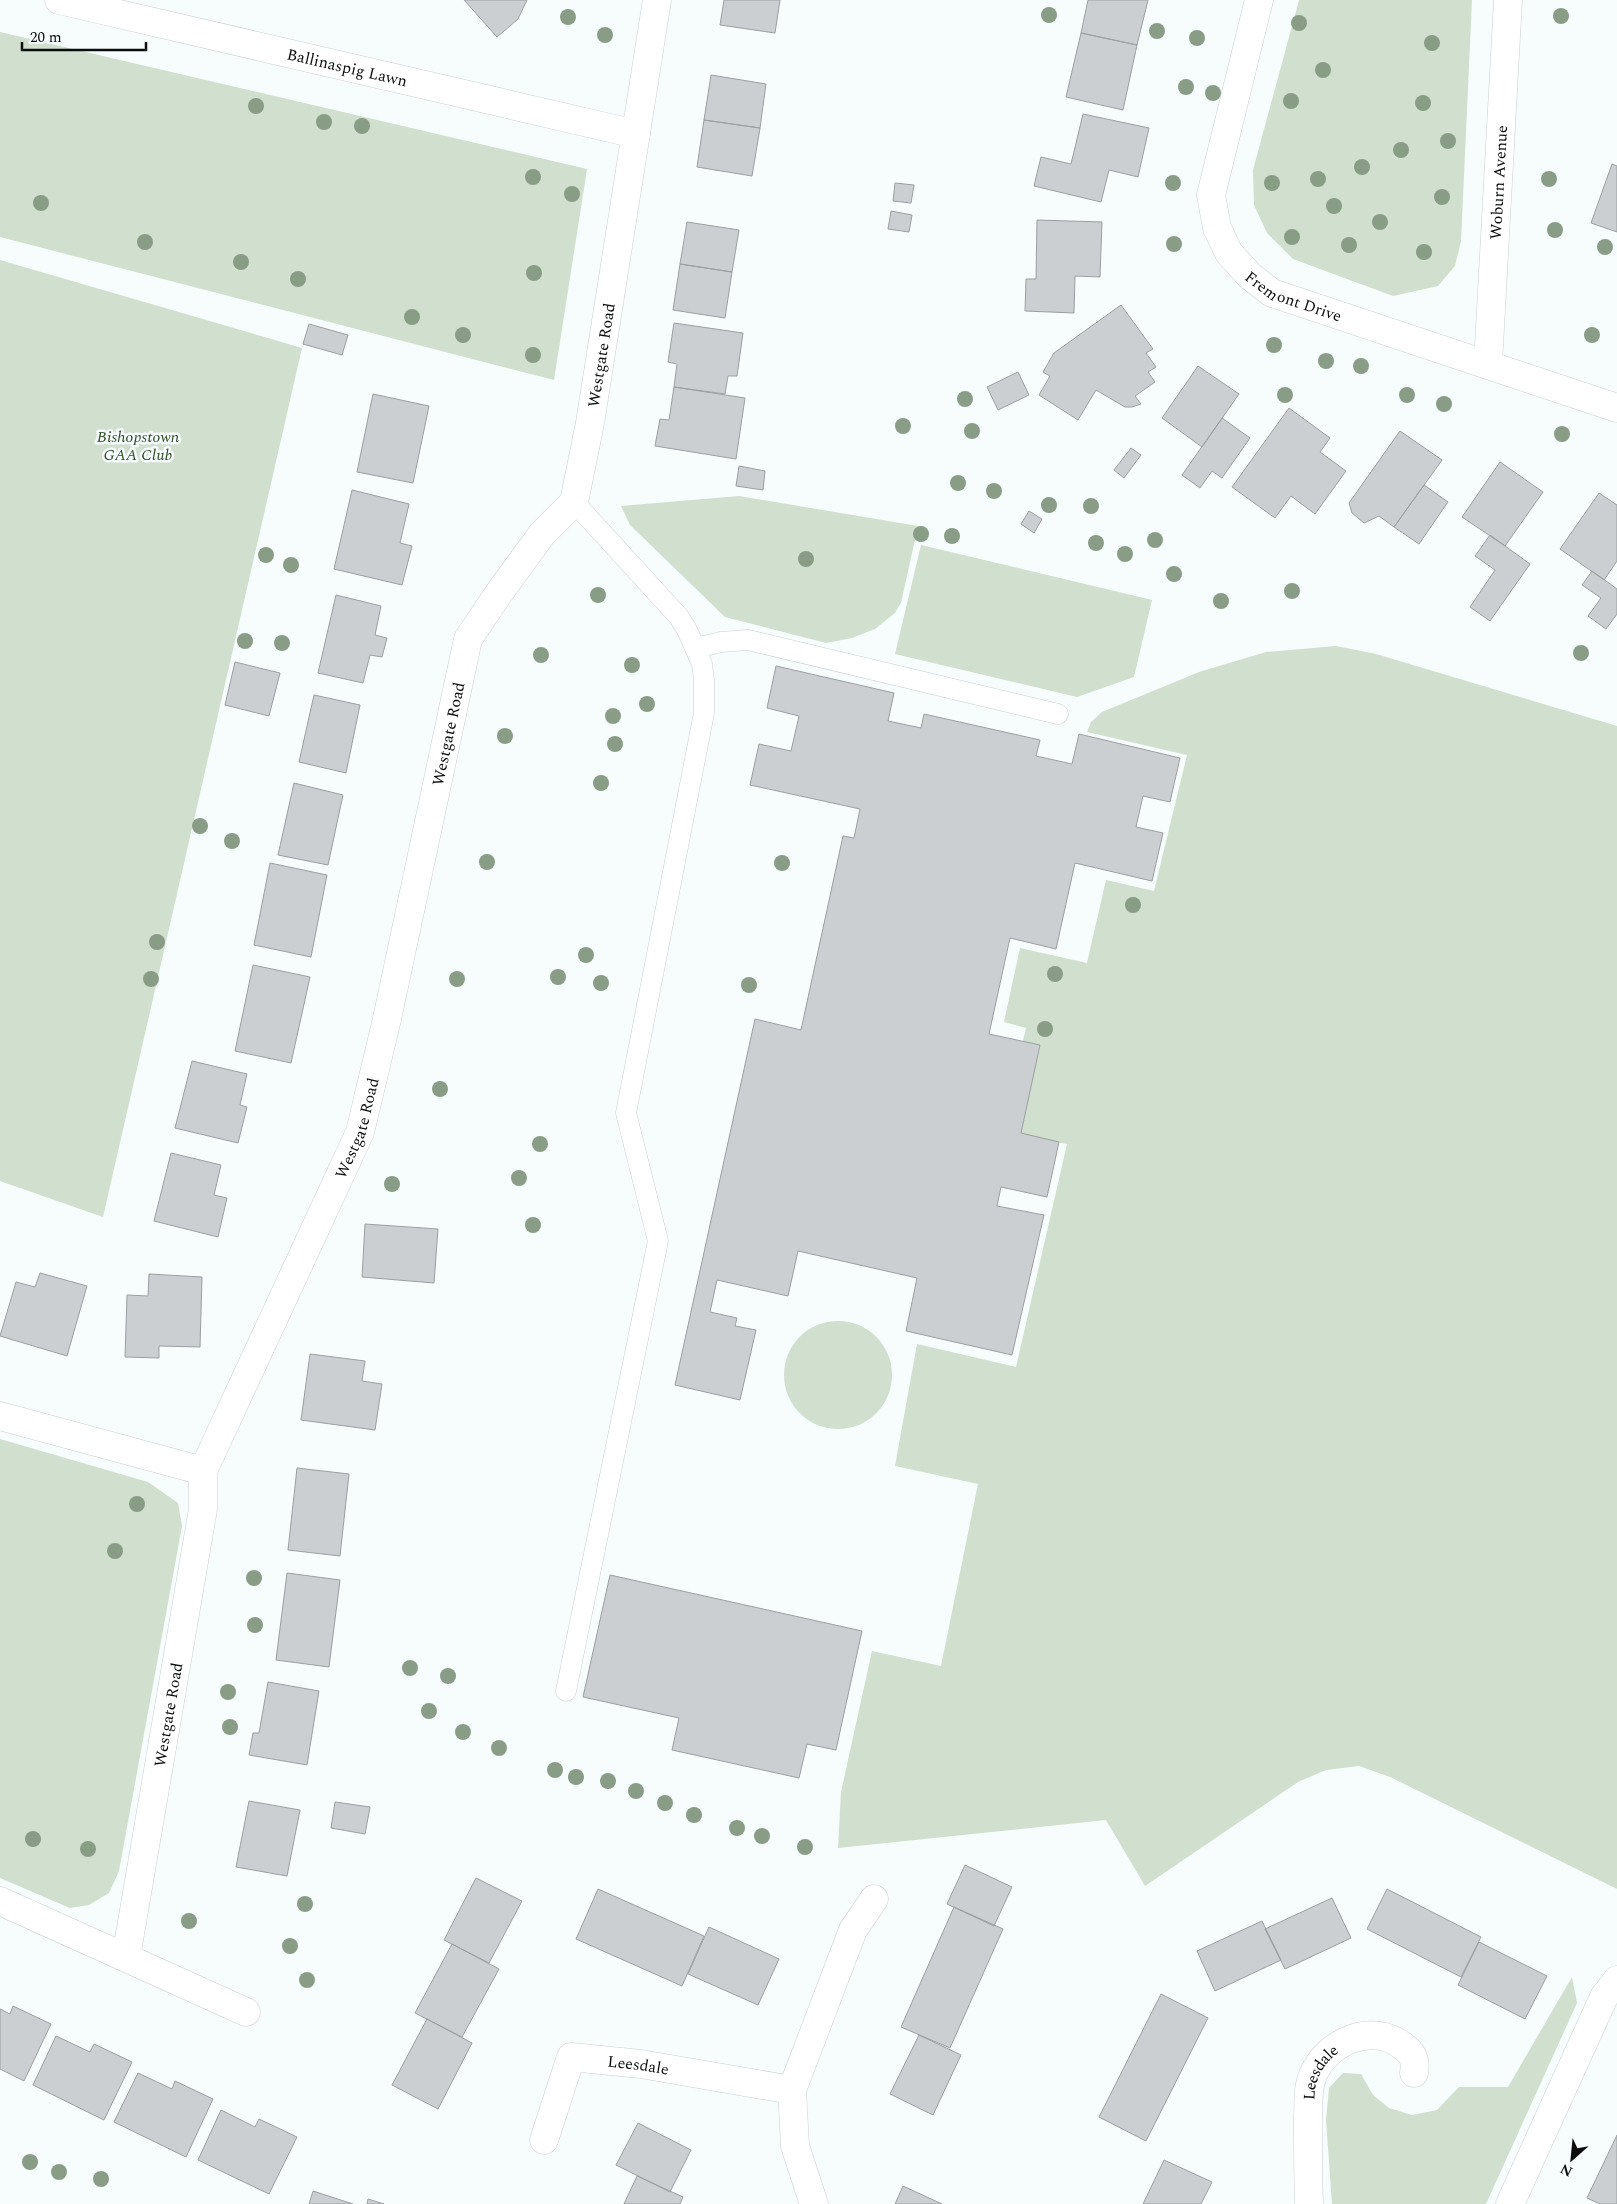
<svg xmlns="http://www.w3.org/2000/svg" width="1617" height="2204" font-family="Spectral,serif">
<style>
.green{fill:#d1dfce}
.building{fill:#cbcfd1;stroke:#9b9fa1}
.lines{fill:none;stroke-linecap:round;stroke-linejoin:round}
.service-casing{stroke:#cbd0d0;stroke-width:21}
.minor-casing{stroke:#cbd0d0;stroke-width:29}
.service{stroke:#fff;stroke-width:20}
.minor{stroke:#fff;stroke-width:28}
.tree{fill:#889c86}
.labels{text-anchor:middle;stroke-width:5;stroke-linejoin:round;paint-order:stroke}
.street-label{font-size:16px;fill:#0b0c0c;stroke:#f7fcfc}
.park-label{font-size:16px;font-style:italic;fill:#2e4d25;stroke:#f7fcfc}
</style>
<rect width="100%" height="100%" fill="#f7fcfc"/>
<!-- green -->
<path class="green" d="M 1299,0 L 1472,0 L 1461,241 L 1455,266 L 1438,286 L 1393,296 L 1293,259 L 1267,233 L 1254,205 L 1253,170 Z
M 0,32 L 587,169 L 554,380 L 0,237 Z
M 0,260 L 302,348 L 103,1217 L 0,1181 Z
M 739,496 L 918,526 L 901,603 L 895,613 L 875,629 L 852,638 L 826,643 L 725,617 L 630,525 L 621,506 Z
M 921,545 L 1152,600 L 1134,677 L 1077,697 L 895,654 Z
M 1336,646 L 1376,654 L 1617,726 L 1617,1889 L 1390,1777 L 1359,1766 L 1326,1770 L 1298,1782 L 1145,1886 L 1106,1820 L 838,1848 L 841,1792 L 872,1651 L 941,1666 L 978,1484 L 895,1466 L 917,1344 L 1016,1367 L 1067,1144 L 1019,1135 L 1040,1047 L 1023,1041 L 1026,1028 L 1004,1022 L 1020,948 L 1087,963 L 1106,880 L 1154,891 L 1187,755 L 1087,732 L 1091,722 L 1102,712 L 1199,672 L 1266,652 Z
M784 1375a54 54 0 1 1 108 0a54 54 0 1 1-108 0Z
M 0,1439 L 148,1482 L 178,1503 L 182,1526 L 119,1871 L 109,1893 L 89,1905 L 70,1908 L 0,1878 Z
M 1572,1977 L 1577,2003 L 1486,2204 L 1332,2204 L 1326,2120 L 1329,2088 L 1343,2073 L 1361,2074 L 1373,2095 L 1389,2108 L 1412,2115 L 1437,2110 L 1459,2087 L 1508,2087 Z"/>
<!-- building -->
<path class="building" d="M 464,0 L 527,0 L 518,19 L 497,37 Z
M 724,0 L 780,0 L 775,33 L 720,25 Z
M 1088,0 L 1148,0 L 1137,45 L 1081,33 Z
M 1081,33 L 1137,45 L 1123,110 L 1066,97 Z
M 711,75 L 766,84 L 760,128 L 704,120 Z
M 1083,114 L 1149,128 L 1138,177 L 1109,170 L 1101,202 L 1034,186 L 1041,157 L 1071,164 Z
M 704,120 L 760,128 L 752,176 L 697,167 Z
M 1612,164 L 1617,166 L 1617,232 L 1591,223 Z
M 895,183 L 914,185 L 911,203 L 893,201 Z
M 891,211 L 912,215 L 909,232 L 888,229 Z
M 1037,220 L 1102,222 L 1100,277 L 1075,276 L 1074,313 L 1025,311 L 1026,279 L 1036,279 Z
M 687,222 L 739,230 L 732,272 L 680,264 Z
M 680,264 L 732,272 L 725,318 L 673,310 Z
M 1121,305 L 1153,349 L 1146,353 L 1156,367 L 1148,372 L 1155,382 L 1135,396 L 1141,404 L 1132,407 L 1125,407 L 1096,390 L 1078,420 L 1039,395 L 1050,376 L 1043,372 L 1054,353 Z
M 674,323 L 743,333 L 737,376 L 728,376 L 725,394 L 674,387 L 677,364 L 668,362 Z
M 309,324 L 348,335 L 342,355 L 303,344 Z
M 1198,366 L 1239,394 L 1202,447 L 1162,418 Z
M 1018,372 L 1029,395 L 998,410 L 987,387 Z
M 674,387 L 745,398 L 736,459 L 655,446 L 660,419 L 669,420 Z
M 373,394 L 429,406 L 413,483 L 357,472 Z
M 1289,408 L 1330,438 L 1320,452 L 1346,471 L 1315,514 L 1291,496 L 1275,518 L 1232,487 Z
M 1222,418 L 1250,438 L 1222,478 L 1212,471 L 1200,488 L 1182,475 Z
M 1400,431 L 1442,460 L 1394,527 L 1379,516 L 1364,523 L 1352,513 L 1349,503 Z
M 1131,448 L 1141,455 L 1124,478 L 1114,470 Z
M 1500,462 L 1543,492 L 1505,546 L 1462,517 Z
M 739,466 L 765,471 L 763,490 L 736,486 Z
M 1424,485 L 1448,502 L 1419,544 L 1394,527 Z
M 352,490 L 409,504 L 400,543 L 412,546 L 402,585 L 334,569 Z
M 1599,493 L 1617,505 L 1617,561 L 1604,580 L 1560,549 Z
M 1029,511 L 1042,519 L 1034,533 L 1021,524 Z
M 1490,535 L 1530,564 L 1490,621 L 1470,607 L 1495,570 L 1475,556 Z
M 1592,571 L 1617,589 L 1617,614 L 1606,629 L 1588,616 L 1601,598 L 1582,585 Z
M 336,595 L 381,606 L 375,635 L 387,638 L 382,657 L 370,655 L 363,683 L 318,673 Z
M 235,662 L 280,673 L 269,716 L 225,705 Z
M 776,666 L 894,693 L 888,721 L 921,728 L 924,714 L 1040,740 L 1036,756 L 1072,764 L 1079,734 L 1180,758 L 1170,802 L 1143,796 L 1136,827 L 1163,833 L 1152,881 L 1075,863 L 1056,949 L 1010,938 L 989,1034 L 1040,1045 L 1021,1133 L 1059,1142 L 1047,1197 L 1001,1187 L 997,1206 L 1044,1215 L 1012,1355 L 906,1331 L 917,1278 L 798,1251 L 788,1296 L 717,1280 L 710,1312 L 737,1318 L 735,1326 L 756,1330 L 740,1400 L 675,1385 L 755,1019 L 801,1030 L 843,836 L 854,838 L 860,809 L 750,785 L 759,744 L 791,751 L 799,716 L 767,708 Z
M 314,695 L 360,705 L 346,773 L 299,762 Z
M 294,783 L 343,795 L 328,865 L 278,855 Z
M 270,863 L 327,875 L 311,957 L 254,945 Z
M 253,965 L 310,977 L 291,1063 L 235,1051 Z
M 192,1061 L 247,1074 L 240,1105 L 247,1107 L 238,1143 L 175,1128 Z
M 171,1153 L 221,1165 L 214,1195 L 227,1198 L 218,1237 L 154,1221 Z
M 365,1224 L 438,1229 L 434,1283 L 362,1277 Z
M 40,1273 L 87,1286 L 67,1356 L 0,1336 L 16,1282 L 35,1287 Z
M 149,1274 L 202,1277 L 200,1347 L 159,1346 L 159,1358 L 125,1357 L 127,1295 L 148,1296 Z
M 310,1354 L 365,1361 L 362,1381 L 382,1384 L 375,1430 L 301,1420 Z
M 297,1468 L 349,1474 L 340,1556 L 288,1550 Z
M 287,1573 L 340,1580 L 329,1667 L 276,1660 Z
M 610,1575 L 862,1631 L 836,1750 L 807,1744 L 799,1778 L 672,1750 L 679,1718 L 583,1697 Z
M 268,1682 L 319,1691 L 307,1765 L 249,1755 L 253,1733 L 259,1733 Z
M 249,1801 L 300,1810 L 287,1876 L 236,1867 Z
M 335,1802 L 370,1807 L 365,1834 L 331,1828 Z
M 965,1865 L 1012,1887 L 994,1926 L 947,1904 Z
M 476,1878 L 522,1901 L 489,1963 L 444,1940 Z
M 598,1889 L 704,1936 L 682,1986 L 576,1939 Z
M 1387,1889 L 1481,1937 L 1461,1977 L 1367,1929 Z
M 1332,1898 L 1351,1938 L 1285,1969 L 1265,1929 Z
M 954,1907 L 1003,1929 L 950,2048 L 901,2027 Z
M 1262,1921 L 1281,1960 L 1215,1991 L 1197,1951 Z
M 709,1927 L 779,1959 L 758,2005 L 688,1974 Z
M 1479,1942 L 1547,1976 L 1525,2019 L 1458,1985 Z
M 452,1944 L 499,1969 L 462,2037 L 415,2013 Z
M 1161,1994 L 1208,2018 L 1146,2141 L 1099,2117 Z
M 13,2006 L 51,2024 L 24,2081 L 0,2069 L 0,2009 L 10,2014 Z
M 427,2019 L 472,2043 L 438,2109 L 392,2085 Z
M 919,2035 L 961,2055 L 933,2115 L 890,2094 Z
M 56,2036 L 90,2052 L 94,2044 L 132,2062 L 104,2120 L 33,2085 Z
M 138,2073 L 172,2089 L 175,2081 L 213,2099 L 186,2157 L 114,2122 Z
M 221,2110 L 255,2127 L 259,2119 L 297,2137 L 269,2194 L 198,2160 Z
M 638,2123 L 691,2150 L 670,2192 L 616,2165 Z
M 1617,2135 L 1617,2204 L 1600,2204 L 1587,2198 Z
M 1164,2160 L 1212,2182 L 1201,2204 L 1143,2204 Z
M 637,2176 L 683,2197 L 680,2204 L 624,2204 Z
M 903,2186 L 942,2204 L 895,2204 Z
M 313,2191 L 353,2204 L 309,2204 Z
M 368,2199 L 384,2204 L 367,2204 Z"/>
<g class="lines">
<!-- service casing -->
<g class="service-casing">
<path id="service" d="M 696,648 L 721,642 L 748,640 L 1058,714
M 566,1691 L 658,1241 L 626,1113 L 704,713 L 704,680 L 702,664 L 687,630 L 679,617 L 574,502"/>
</g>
<!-- minor casing -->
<g class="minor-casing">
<g id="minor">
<path id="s1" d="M 59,0 L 636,134"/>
<path id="s2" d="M 1259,0 L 1211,195 L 1217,228 L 1229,253 L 1250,276 L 1272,293 L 1617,408"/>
<path id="s3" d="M 1488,364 L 1508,0"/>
<path d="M 0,1416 L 203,1471"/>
<path d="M 0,1901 L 246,2012"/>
<path id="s4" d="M 126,1957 L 203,1509 L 203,1471 L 360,1132 L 387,1019 L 468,639 L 499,593 L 542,534 L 574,502 L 590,423 L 657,0"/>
<path id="s5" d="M 544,2140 L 571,2057 L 641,2064 L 792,2090"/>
<path d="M 814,2204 L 795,2146 L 792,2090 L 853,1930 L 874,1899"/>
<path id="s6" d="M 1309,2204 C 1308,2175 1308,2146 1308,2116 C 1309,2102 1307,2088 1313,2075 C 1328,2040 1374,2022 1404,2047 C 1414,2054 1416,2062 1414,2073"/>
<path d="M 1510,2204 L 1604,1997 L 1617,1980"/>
</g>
</g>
<!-- service -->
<use href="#service" class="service"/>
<!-- minor -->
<use href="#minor" class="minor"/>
</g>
<!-- trees -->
<g class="tree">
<circle cx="1049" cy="15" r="8"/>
<circle cx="1561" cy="16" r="8"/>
<circle cx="568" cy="17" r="8"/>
<circle cx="1299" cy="23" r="8"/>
<circle cx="1157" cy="31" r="8"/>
<circle cx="605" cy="35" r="8"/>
<circle cx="1197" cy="38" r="8"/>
<circle cx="1432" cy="43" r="8"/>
<circle cx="1323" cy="70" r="8"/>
<circle cx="1186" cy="87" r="8"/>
<circle cx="1213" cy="93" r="8"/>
<circle cx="1291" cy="101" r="8"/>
<circle cx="1423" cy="103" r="8"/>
<circle cx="256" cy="106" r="8"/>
<circle cx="324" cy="122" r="8"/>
<circle cx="362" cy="126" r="8"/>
<circle cx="1448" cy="141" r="8"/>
<circle cx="1401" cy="150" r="8"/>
<circle cx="1362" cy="167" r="8"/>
<circle cx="533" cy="177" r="8"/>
<circle cx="1318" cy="179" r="8"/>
<circle cx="1549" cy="179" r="8"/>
<circle cx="1173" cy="183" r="8"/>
<circle cx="1272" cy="183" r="8"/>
<circle cx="572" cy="194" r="8"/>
<circle cx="1442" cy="197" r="8"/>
<circle cx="41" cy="203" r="8"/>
<circle cx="1334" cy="206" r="8"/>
<circle cx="1380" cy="222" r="8"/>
<circle cx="1555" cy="230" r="8"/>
<circle cx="1292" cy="237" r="8"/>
<circle cx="145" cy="242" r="8"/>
<circle cx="1174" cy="244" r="8"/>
<circle cx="1349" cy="245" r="8"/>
<circle cx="1605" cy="247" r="8"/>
<circle cx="1424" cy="252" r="8"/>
<circle cx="241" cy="262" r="8"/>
<circle cx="534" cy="273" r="8"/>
<circle cx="298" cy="279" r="8"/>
<circle cx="412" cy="317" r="8"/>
<circle cx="463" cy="335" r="8"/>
<circle cx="1592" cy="335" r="8"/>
<circle cx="1274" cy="345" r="8"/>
<circle cx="533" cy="355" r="8"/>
<circle cx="1326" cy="361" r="8"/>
<circle cx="1361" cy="366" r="8"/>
<circle cx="1285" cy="395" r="8"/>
<circle cx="1407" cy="395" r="8"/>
<circle cx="965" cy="399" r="8"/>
<circle cx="1444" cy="404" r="8"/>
<circle cx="903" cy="426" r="8"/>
<circle cx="972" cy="431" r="8"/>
<circle cx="1562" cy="434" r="8"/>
<circle cx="958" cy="483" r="8"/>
<circle cx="994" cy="491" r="8"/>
<circle cx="1049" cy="505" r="8"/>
<circle cx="1091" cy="506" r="8"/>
<circle cx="921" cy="534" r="8"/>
<circle cx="952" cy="536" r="8"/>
<circle cx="1155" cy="540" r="8"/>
<circle cx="1096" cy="543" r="8"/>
<circle cx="1125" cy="554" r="8"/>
<circle cx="266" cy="555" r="8"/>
<circle cx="806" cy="559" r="8"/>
<circle cx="291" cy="565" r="8"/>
<circle cx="1174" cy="574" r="8"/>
<circle cx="1292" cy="591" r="8"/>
<circle cx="598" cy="595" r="8"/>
<circle cx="1221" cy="601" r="8"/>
<circle cx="245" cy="641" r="8"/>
<circle cx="282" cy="643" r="8"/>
<circle cx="1581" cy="653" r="8"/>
<circle cx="541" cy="655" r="8"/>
<circle cx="632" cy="665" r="8"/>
<circle cx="647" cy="704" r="8"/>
<circle cx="613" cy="716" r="8"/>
<circle cx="505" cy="736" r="8"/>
<circle cx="615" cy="744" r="8"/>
<circle cx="601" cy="783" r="8"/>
<circle cx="200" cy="826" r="8"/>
<circle cx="232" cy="841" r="8"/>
<circle cx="487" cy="862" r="8"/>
<circle cx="782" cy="863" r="8"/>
<circle cx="1133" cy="905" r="8"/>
<circle cx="157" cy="942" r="8"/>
<circle cx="586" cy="955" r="8"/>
<circle cx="1055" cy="974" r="8"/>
<circle cx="558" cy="977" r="8"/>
<circle cx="151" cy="979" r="8"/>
<circle cx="457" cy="979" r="8"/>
<circle cx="601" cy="983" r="8"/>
<circle cx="749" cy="985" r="8"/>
<circle cx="1045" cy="1029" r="8"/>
<circle cx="440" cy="1089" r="8"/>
<circle cx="540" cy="1144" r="8"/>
<circle cx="519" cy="1178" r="8"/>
<circle cx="392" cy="1184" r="8"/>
<circle cx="533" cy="1225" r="8"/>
<circle cx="137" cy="1504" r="8"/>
<circle cx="115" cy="1551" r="8"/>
<circle cx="254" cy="1578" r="8"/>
<circle cx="255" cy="1625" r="8"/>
<circle cx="410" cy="1668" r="8"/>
<circle cx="448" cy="1676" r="8"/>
<circle cx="228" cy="1692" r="8"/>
<circle cx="429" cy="1711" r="8"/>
<circle cx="230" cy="1727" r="8"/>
<circle cx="463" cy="1732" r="8"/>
<circle cx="499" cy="1748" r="8"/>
<circle cx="555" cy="1770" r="8"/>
<circle cx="576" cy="1777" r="8"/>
<circle cx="608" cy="1781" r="8"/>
<circle cx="636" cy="1791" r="8"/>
<circle cx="665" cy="1803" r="8"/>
<circle cx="694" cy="1815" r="8"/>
<circle cx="737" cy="1828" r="8"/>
<circle cx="762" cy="1836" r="8"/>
<circle cx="33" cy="1839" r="8"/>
<circle cx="805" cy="1847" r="8"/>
<circle cx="88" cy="1849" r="8"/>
<circle cx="305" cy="1904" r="8"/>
<circle cx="189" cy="1921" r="8"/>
<circle cx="290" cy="1946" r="8"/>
<circle cx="307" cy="1980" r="8"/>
<circle cx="30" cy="2162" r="8"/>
<circle cx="59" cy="2172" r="8"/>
<circle cx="101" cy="2179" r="8"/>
</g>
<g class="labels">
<!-- street labels -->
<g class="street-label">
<text dy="6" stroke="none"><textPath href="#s1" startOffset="296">Ballinaspig Lawn</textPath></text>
<text dy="6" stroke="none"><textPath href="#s3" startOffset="182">Woburn Avenue</textPath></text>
<text dy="6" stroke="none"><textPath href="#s2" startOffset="342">Fremont Drive</textPath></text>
<text dy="6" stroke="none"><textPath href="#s4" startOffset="1694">Westgate Road</textPath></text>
<text dy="6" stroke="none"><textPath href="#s4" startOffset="1274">Westgate Road</textPath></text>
<text dy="6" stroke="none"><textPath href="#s4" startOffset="869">Westgate Road</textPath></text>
<text dy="6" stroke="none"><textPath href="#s4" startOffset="246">Westgate Road</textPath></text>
<text dy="6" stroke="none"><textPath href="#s5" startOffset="155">Leesdale</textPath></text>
<text dy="6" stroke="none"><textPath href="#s6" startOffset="135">Leesdale</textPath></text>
</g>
<!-- park labels -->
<g class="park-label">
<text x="138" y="442">Bishopstown<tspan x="138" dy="18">GAA Club</tspan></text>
</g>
</g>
<!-- north arrow -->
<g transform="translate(1572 2159) rotate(207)" stroke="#f7fcfc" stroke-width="4" paint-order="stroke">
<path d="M0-4L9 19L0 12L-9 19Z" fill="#0b0c0c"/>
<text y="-8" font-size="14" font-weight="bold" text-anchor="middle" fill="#0b0c0c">N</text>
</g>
<!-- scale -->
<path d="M22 42v8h124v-8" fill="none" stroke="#0b0c0c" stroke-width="2.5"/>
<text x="30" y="42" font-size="15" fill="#0b0c0c" stroke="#f7fcfc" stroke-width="4" paint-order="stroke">20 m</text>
</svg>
